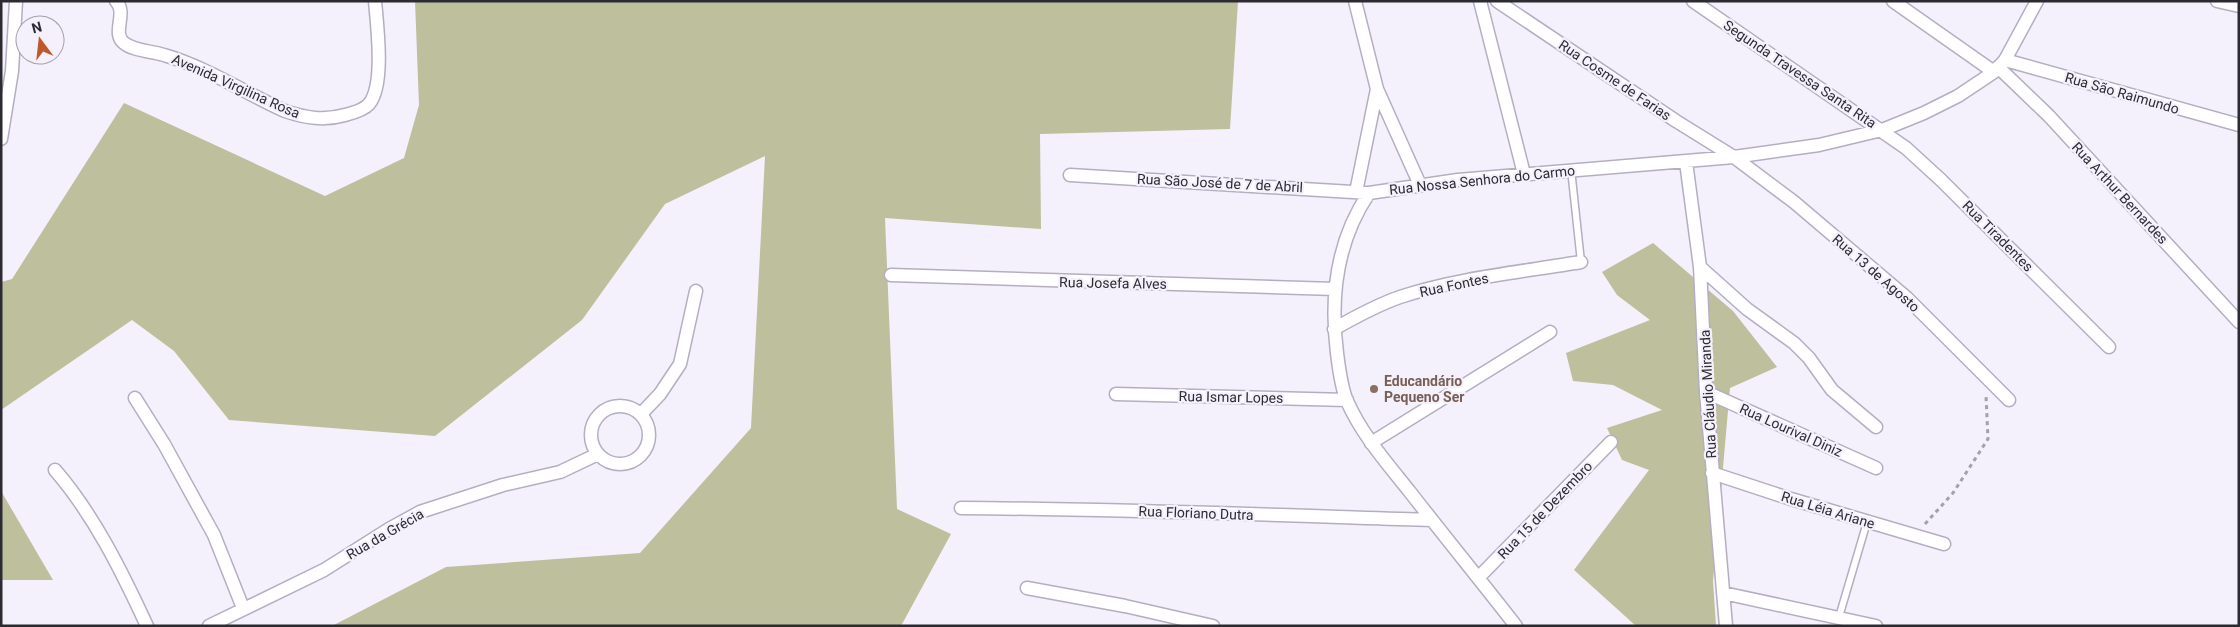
<svg xmlns="http://www.w3.org/2000/svg" width="2240" height="627" font-family="Roboto,sans-serif">
<style>
.forest{fill:#bdbf9d}
.lines{fill:none;stroke-linecap:round;stroke-linejoin:round}
.service-casing{stroke:#b5aec1;stroke-width:9}
.minor-casing{stroke:#b5aec1;stroke-width:15}
.path{stroke:#a5a1ab;stroke-width:3;stroke-dasharray:4 4;stroke-linecap:butt}
.service{stroke:#fff;stroke-width:6}
.minor{stroke:#fff;stroke-width:12}
.education-dot{fill:#8d6e63;stroke:#f4f0fc;stroke-width:2}
.labels{text-anchor:middle;stroke-width:4.5;stroke-linejoin:round;paint-order:stroke}
.street-label{font-size:14px;fill:#2d2b32;stroke:#f4f0fc}
.education-label{font-size:14px;font-weight:bold;fill:#785e54;stroke:#f4f0fc;text-anchor:start}
</style>
<rect width="100%" height="100%" fill="#f4f0fc"/>
<!-- forest -->
<path class="forest" d="M 415,1 L 1238,1 L 1230,129 L 1040,134 L 1041,229 L 885,218 L 897,509 L 951,534 L 901,626 L 332,626 L 446,567 L 640,553 L 751,428 L 765,156 L 665,204 L 582,320 L 435,436 L 229,420 L 174,351 L 132,320 L 1,410 L 1,282 L 12,279 L 124,103 L 325,196 L 404,158 L 419,105 Z
M 1653,243 L 1733,311 L 1777,367 L 1730,388 L 1713,581 L 1716,626 L 1636,626 L 1574,570 L 1649,470 L 1622,460 L 1607,428 L 1662,410 L 1613,385 L 1573,381 L 1566,353 L 1650,320 L 1617,295 L 1602,272 Z
M 1,491 L 53,580 L 1,580 Z"/>
<g class="lines">
<!-- service casing -->
<g class="service-casing">
<path id="service" d="M 1571,169 L 1581,262
M 1839,617 L 1867,522"/>
</g>
<!-- minor casing -->
<g class="minor-casing">
<path id="minor" d="M 116,1 C 128,13 111,33 124,43 C 134,51 152,51 164,55 C 206,67 245,93 285,111 C 306,118 324,121 345,115 C 353,113 364,110 369,104 C 385,85 377,25 375,1
M 1355,1 L 1377,89 L 1420,185
M 1480,1 L 1524,174
M 1497,1 L 1676,121 L 1734,157 L 1794,202 L 1907,298 L 2009,400
M 1693,1 L 1906,148 L 1941,180 L 2109,347
M 1893,1 L 1994,72
M 2217,1 L 2239,6
M 2005,60 L 2239,125
M 1998,67 L 2049,116 L 2239,322
M 1,139 L 12,71 L 16,1
M 1686,162 L 1700,267 L 1706,392 L 1726,626
M 1070,175 L 1369,193
M 1356,192 L 1377,89
M 1700,267 L 1747,309 L 1794,343 L 1809,358 L 1832,390 L 1876,427
M 891,275 L 1335,289
M 1334,329 C 1355,317 1377,305 1400,297 C 1458,278 1521,272 1581,262
M 1706,392 L 1876,468
M 1116,394 L 1347,400
M 135,398 L 164,444 L 214,535 L 243,608
M591 435a29 29 0 1 1 58 0a29 29 0 1 1-58 0Z
M 641,414 L 660,394 L 680,364 L 696,291
M 1371,443 L 1550,332
M 55,470 C 94,515 122,572 147,626
M 1712,473 L 1791,499 L 1944,544
M 961,508 C 1118,509 1275,515 1432,520
M 1479,577 L 1611,442
M 1027,588 L 1125,606 L 1213,626
M 1723,593 L 1876,626
M 209,626 L 324,570 L 389,529 L 420,512 L 503,485 L 560,472 L 598,454
M 1516,626 C 1481,581 1445,537 1410,492 C 1387,463 1362,435 1347,401 C 1341,387 1339,369 1337,353 C 1330,297 1337,240 1369,193 L 1458,180 L 1734,157 L 1819,145 L 1882,130 L 1924,113 L 1958,96 L 1994,72 L 2005,60 L 2037,1"/>
</g>
<!-- path -->
<path class="path" d="M 1925,524 L 1953,493 L 1988,439 L 1986,396"/>
<!-- service -->
<use href="#service" class="service"/>
<!-- minor -->
<use href="#minor" class="minor"/>
</g>
<!-- markers -->
<circle class="education-dot" cx="1374" cy="389" r="5"/>
<g class="labels">
<!-- street labels -->
<g class="street-label">
<text transform="translate(1800 74) rotate(34)" y="5">Segunda Travessa Santa Rita</text>
<text transform="translate(1615 80) rotate(34)" y="5">Rua Cosme de Farias</text>
<text transform="translate(236 86) rotate(24)" y="5">Avenida Virgilina Rosa</text>
<text transform="translate(2122 93) rotate(16)" y="5">Rua São Raimundo</text>
<text transform="translate(1482 180) rotate(-6)" y="5">Rua Nossa Senhora do Carmo</text>
<text transform="translate(1220 183) rotate(3)" y="5">Rua São José de 7 de Abril</text>
<text transform="translate(2120 193) rotate(47)" y="5">Rua Arthur Bernardes</text>
<text transform="translate(1998 236) rotate(45)" y="5">Rua Tiradentes</text>
<text transform="translate(1876 273) rotate(41)" y="5">Rua 13 de Agosto</text>
<text transform="translate(1113 283) rotate(1)" y="5">Rua Josefa Alves</text>
<text transform="translate(1454 285) rotate(-12)" y="5">Rua Fontes</text>
<text transform="translate(1708 394) rotate(-93)" y="5">Rua Cláudio Miranda</text>
<text transform="translate(1231 397) rotate(1)" y="5">Rua Ismar Lopes</text>
<text transform="translate(1791 430) rotate(24)" y="5">Rua Lourival Diniz</text>
<text transform="translate(1545 510) rotate(-46)" y="5">Rua 15 de Dezembro</text>
<text transform="translate(1828 510) rotate(17)" y="5">Rua Léia Ariane</text>
<text transform="translate(1196 513) rotate(2)" y="5">Rua Floriano Dutra</text>
<text transform="translate(385 534) rotate(-30)" y="5">Rua da Grécia</text>
</g>
<!-- education labels -->
<g class="education-label">
<text x="1384" y="386">Educandário<tspan x="1384" dy="16">Pequeno Ser</tspan></text>
</g>
</g>
<!-- border -->
<rect width="2240" height="627" fill="none" stroke="#2d2b32" stroke-width="5"/>
<!-- north arrow -->
<g transform="translate(40 40) rotate(345)"><circle r="24" fill="#f4f0fc" stroke="#a4a1ab"/>
<path d="M0-4L9 19L0 12L-9 19Z" fill="#bf592b"/>
<text y="-8" font-size="14" font-weight="bold" text-anchor="middle" fill="#2d2b32">N</text>
</g>
</svg>
